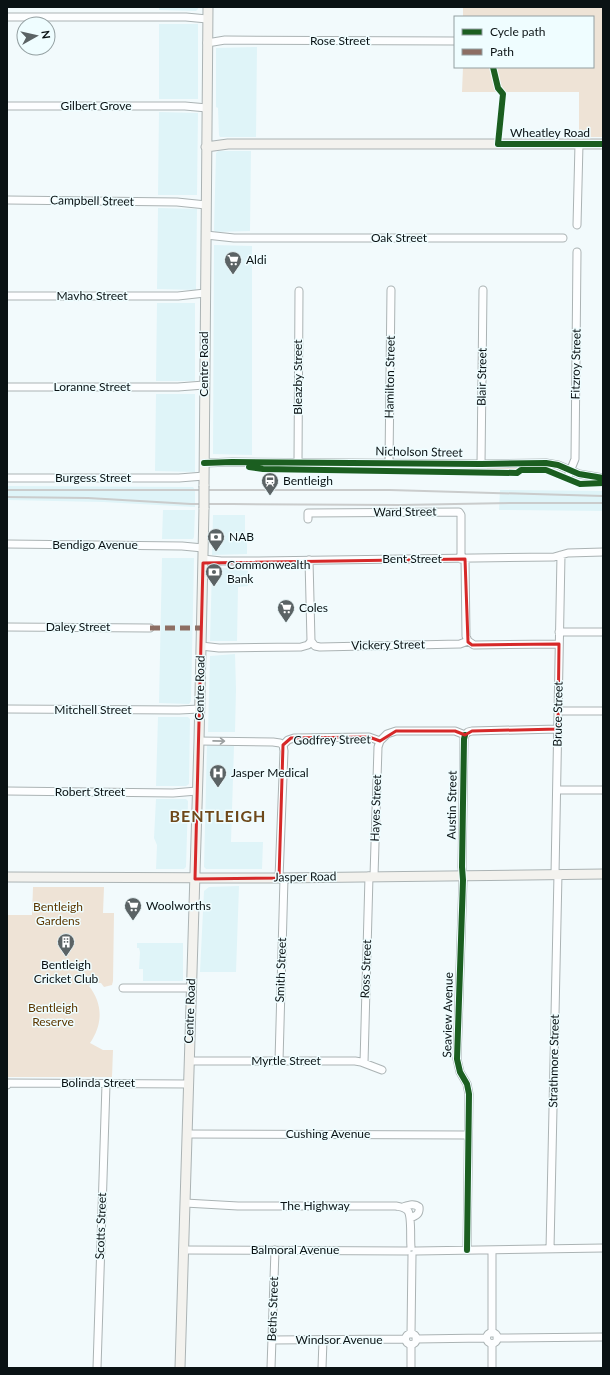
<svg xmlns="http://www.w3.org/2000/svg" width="610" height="1375" font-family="Lato,sans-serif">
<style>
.built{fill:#dff4f8}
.green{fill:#eee3d6}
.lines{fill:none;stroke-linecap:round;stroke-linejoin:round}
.street-casing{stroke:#abb3b4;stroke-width:9}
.secondary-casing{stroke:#abb3b4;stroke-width:11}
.street{stroke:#fdfeff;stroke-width:7}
.secondary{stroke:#f3f2ee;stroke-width:9}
.rail{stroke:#cacccc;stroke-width:2}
.secondary-bridge-casing{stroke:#abb3b4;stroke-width:11;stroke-linecap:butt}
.secondary-bridge{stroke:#f3f2ee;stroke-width:9}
.quiet{stroke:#8d6e63;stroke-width:5;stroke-dasharray:10 5;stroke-linecap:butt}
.cycleway-casing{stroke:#effdff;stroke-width:8}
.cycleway{stroke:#1b5e20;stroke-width:6}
.oneway{stroke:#9ca0a1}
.marked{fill:none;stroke:#d62828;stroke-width:3;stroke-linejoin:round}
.labels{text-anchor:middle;stroke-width:3;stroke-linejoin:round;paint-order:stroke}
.street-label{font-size:12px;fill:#0a1214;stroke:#effdff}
.poi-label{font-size:12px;fill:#0a1214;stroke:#effdff;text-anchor:start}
.park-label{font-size:12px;fill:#5c3700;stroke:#effdff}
.district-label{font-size:16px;font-weight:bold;letter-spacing:1px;fill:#6e481a;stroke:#effdff}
</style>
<rect width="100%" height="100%" fill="#f2fafc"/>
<!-- built -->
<path class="built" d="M 159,7 L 198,7 L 198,9 L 196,11 L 159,10 Z
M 159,24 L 198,24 L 198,99 L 159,99 Z
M 257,47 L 256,137 L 220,137 L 219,135 L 218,108 L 216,107 L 216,48 Z
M 159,112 L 198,113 L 197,195 L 158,195 Z
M 218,151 L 251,151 L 250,231 L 215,232 L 214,230 L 216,153 Z
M 158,208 L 197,209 L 196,290 L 157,289 Z
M 214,245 L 252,246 L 252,455 L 213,454 Z
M 157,303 L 195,303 L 195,381 L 156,381 Z
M 156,394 L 195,394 L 195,472 L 155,471 Z
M 7,486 L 193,487 L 195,490 L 195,507 L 103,502 L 7,500 Z
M 500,490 L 603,491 L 603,511 L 499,510 Z
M 163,510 L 195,510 L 194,537 L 193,539 L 162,539 Z
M 213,515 L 245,515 L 245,537 L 247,537 L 247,554 L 212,555 Z
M 162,558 L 194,558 L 191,701 L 189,704 L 159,703 Z
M 212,568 L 248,568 L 248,586 L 238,587 L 237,641 L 210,641 Z
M 235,654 L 236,689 L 235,732 L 208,732 L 210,656 Z
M 158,717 L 188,717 L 190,719 L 189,784 L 186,786 L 156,786 Z
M 207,745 L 234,746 L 231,842 L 263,842 L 262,869 L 206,869 L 204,867 Z
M 156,799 L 186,799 L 188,801 L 186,867 L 184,869 L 156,869 L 157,845 L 154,838 Z
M 239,886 L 236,972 L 200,972 L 204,891 L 209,887 Z
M 137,943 L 183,943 L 183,981 L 143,981 L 143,969 L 139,969 L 140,952 L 139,948 L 137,948 Z"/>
<!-- green -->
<path class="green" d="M 463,7 L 603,7 L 603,137 L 579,137 L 579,92 L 462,92 L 463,67 L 593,67 L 593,17 L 463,17 Z
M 305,466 L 479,467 L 480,471 L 304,469 Z
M 487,468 L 521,468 L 516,471 L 486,471 Z
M 33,887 L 104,887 L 103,913 L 114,913 L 113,981 L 112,985 L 104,987 L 101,983 L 93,983 L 89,986 C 103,1004 103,1024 90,1043 L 103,1050 L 113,1050 L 112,1077 L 7,1077 L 7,915 L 32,915 Z"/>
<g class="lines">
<!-- street casing -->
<g class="street-casing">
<path id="street" d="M 7,17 L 186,17 L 207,19
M 207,43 L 225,40 L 455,41
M 7,106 L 185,106 L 207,108
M 7,200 L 177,202 L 206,205
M 577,225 L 579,144
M 206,235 L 234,238 L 563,238
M 7,296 L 178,296 L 205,293
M 7,387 L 178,387 L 204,385
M 298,462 L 299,291
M 204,463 L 232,462 L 481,464 L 546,463 L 558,465 L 579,474 L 603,478
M 389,463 L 391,290
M 481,464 L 483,290
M 569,474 L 575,459 L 577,252
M 7,478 L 179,478 L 204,476
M 308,519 L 308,513 L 459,512 L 461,515 L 461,559
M 7,544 L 182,546 L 203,548
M 203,559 L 221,561 L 259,561 L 554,557 L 568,553 L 603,552
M 465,559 L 466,636 L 468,641
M 309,560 L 311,641
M 7,627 L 150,628
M 559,632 L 603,632
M 311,641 L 315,646 L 320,647 L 460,644 L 468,641 L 474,645 L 559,644
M 201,646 L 219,648 L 301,647 L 308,645 L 311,641
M 7,709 L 179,710 L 200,709
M 558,711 L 603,711
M 465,735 L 464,739 L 462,867 L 463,880 L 457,1059 L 460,1072 L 467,1084 L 469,1094 L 467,1250
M 199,741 L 273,742 L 280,743 L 283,745 L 288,740 L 294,738 L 369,737 L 380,741 L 387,734 L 396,731 L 455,731 L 465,735 L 468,732 L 472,731 L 558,729
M 557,790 L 603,790
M 7,791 L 173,793 L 197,791
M 555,874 L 561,555
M 374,876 L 378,747 L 380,741
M 279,878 L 284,751 L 283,745
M 123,988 L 191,988
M 189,1061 L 355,1061 L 361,1062 L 382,1070
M 279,1061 L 284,878
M 364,1063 L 369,876
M 7,1085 L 7,1083 L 188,1084
M 187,1134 L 468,1135
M 185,1203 L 238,1206 L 396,1206 C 401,1207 405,1207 408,1211 C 412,1217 410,1238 411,1247
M 403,1207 C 409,1205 414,1203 419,1207 C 420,1214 416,1216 410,1218
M 550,1249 L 558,874
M 183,1250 L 407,1251
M 492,1250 L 492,1333
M 416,1251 L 603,1248
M486.5 1338a5.5 5.5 0 1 1 11 0a5.5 5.5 0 1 1-11 0Z
M405.5 1339a5.5 5.5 0 1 1 11 0a5.5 5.5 0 1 1-11 0Z
M 411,1334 L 412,1255
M 497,1338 L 603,1337
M 416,1339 L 486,1338
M 272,1340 L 405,1339
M 97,1368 L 106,1084
M 271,1368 L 275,1250
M 322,1368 L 323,1340
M 411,1368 L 411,1345
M 492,1368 L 492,1344"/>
</g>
<!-- secondary casing -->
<g class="secondary-casing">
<path id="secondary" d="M 206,147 L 228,144 L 603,144
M 204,486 L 208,7
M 7,877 L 279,878 L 603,874
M 180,1368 L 199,741 L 204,508"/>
</g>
<!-- street -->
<use href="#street" class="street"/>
<!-- secondary -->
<use href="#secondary" class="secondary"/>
<!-- rail -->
<path class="rail" d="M 7,490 L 390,490 L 603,496
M 7,497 L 88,498 L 191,504 L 232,504 L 400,505 L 513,503 L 603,503"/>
<!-- secondary-bridge casing -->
<g class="secondary-bridge-casing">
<path id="secondary-bridge" d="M 204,508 L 204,486"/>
</g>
<!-- secondary-bridge -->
<use href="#secondary-bridge" class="secondary-bridge"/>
<!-- quiet -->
<path class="quiet" d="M 150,628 L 202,628"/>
<!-- cycleway casing -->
<g class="cycleway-casing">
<path id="cycleway" d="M 493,67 L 498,88 L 503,94 L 498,144 L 603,144
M 204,463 L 232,462 L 481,464 L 546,463 L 558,465 L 579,474 L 603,478
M 249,467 L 263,469 L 517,473 L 521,470 L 546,470 L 580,484 L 603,483
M 465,735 L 464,739 L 462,867 L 463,880 L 457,1059 L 460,1072 L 467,1084 L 469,1094 L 467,1250"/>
</g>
<!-- cycleway -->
<use href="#cycleway" class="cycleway"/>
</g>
<!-- one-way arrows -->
<defs><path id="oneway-shaft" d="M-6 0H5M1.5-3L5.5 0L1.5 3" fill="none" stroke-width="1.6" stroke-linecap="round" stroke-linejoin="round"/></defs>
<use class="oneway" href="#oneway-shaft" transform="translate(219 741) rotate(1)"/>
<!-- marked area -->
<path class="marked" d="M 465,559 L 468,642 L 472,645 L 559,644 L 558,729 L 472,731 L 465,735 L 455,731 L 396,731 L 380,741 L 369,737 L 291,738 L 283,745 L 279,878 L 195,879 L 203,563 Z"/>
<!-- icons -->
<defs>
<g id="supermarket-pin" transform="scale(0.9)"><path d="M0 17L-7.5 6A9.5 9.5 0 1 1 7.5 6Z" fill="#5b6365" stroke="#effdff"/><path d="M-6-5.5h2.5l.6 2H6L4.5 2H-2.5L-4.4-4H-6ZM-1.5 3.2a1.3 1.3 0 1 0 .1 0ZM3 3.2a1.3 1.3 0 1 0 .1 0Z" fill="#fff"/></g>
<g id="station-pin" transform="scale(0.9)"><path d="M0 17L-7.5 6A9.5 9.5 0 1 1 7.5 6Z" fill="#5b6365" stroke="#effdff"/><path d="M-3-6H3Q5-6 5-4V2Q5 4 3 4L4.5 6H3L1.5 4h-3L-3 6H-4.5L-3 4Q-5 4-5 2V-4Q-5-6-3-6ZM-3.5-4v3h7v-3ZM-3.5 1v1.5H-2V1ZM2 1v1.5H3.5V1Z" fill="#fff"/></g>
<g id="bank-pin" transform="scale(0.9)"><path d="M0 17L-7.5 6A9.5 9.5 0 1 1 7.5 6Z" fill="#5b6365" stroke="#effdff"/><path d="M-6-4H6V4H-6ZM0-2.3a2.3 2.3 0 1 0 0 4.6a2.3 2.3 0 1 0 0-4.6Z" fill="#fff"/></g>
<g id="hospital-pin" transform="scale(0.9)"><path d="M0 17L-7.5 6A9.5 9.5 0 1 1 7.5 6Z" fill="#5b6365" stroke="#effdff"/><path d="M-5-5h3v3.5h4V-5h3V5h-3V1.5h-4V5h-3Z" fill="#fff"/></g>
<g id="building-pin" transform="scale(0.9)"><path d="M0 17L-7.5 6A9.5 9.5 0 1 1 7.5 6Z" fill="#5b6365" stroke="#effdff"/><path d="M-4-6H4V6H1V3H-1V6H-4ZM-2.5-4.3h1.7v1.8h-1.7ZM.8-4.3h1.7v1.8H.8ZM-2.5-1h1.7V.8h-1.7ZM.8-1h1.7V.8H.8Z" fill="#fff"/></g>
</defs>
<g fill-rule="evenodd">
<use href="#supermarket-pin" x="233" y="260"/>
<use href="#station-pin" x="270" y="481"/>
<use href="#bank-pin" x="216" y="537"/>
<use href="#bank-pin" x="214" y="572"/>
<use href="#supermarket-pin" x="286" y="608"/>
<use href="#hospital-pin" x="218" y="773"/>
<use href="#supermarket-pin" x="133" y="906"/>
<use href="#building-pin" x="66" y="942"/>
</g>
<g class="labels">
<!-- street labels -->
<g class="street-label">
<text x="340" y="45">Rose Street</text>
<text x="96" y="110">Gilbert Grove</text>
<text x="550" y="137">Wheatley Road</text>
<text transform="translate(92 201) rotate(1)" y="4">Campbell Street</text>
<text x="399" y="242">Oak Street</text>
<text x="92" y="300">Mavho Street</text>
<text transform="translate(204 364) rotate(-90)" y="4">Centre Road</text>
<text transform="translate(576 364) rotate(-89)" y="4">Fitzroy Street</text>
<text transform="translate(298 377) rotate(-90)" y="4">Bleazby Street</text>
<text transform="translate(390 377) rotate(-89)" y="4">Hamilton Street</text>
<text transform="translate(482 377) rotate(-89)" y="4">Blair Street</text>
<text x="92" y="391">Loranne Street</text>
<text transform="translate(419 452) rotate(1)" y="4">Nicholson Street</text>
<text x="93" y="482">Burgess Street</text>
<text transform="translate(405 512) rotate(-1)" y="4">Ward Street</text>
<text x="95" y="549">Bendigo Avenue</text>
<text x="412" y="563">Bent Street</text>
<text x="78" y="631">Daley Street</text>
<text transform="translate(388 645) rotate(-1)" y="4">Vickery Street</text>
<text transform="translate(200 688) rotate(-89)" y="4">Centre Road</text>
<text x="93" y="714">Mitchell Street</text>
<text transform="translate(558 714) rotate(-89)" y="4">Bruce Street</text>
<text transform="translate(332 740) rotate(-1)" y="4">Godfrey Street</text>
<text x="90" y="796">Robert Street</text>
<text transform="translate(452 805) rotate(-89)" y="4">Austin Street</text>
<text transform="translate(376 808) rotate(-88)" y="4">Hayes Street</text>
<text transform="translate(305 877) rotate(-1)" y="4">Jasper Road</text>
<text transform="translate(366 969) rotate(-88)" y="4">Ross Street</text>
<text transform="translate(281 970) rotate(-88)" y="4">Smith Street</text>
<text transform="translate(190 1011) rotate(-88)" y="4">Centre Road</text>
<text transform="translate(448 1015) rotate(-89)" y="4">Seaview Avenue</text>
<text x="286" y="1065">Myrtle Street</text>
<text transform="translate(554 1061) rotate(-89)" y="4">Strathmore Street</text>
<text x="98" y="1087">Bolinda Street</text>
<text x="328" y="1138">Cushing Avenue</text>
<text x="315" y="1210">The Highway</text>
<text transform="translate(101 1226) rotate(-88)" y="4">Scotts Street</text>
<text x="295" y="1254">Balmoral Avenue</text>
<text transform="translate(273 1309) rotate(-88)" y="4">Beths Street</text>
<text x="339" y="1344">Windsor Avenue</text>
</g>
<!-- poi labels -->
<g class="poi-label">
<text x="246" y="264">Aldi</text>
<text x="283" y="485">Bentleigh</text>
<text x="229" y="541">NAB</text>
<text x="227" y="569">Commonwealth<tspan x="227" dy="14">Bank</tspan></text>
<text x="299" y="612">Coles</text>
<text x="231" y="777">Jasper Medical</text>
<text x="146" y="910">Woolworths</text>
<text x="66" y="969" text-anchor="middle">Bentleigh<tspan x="66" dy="14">Cricket Club</tspan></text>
</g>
<!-- park labels -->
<g class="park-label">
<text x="58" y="911">Bentleigh<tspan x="58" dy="14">Gardens</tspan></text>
<text x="53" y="1012">Bentleigh<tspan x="53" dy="14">Reserve</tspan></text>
</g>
<!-- district labels -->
<g class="district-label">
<text x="218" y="822">BENTLEIGH</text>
</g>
</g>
<!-- border -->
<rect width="610" height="1375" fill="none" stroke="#0a1214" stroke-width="16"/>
<!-- legend -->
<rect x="454" y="16" width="140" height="52" fill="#effdff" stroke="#939fa1"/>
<rect x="462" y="29" width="20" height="6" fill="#1b5e20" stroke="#939fa1"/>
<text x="490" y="36" font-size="12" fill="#0a1214">Cycle path</text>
<rect x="462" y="49" width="20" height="6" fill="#8d6e63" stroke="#939fa1"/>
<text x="490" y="56" font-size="12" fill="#0a1214">Path</text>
<!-- north arrow -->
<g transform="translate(36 36) rotate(82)"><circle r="19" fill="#effdff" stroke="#939fa1"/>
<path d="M0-3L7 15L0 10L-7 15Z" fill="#5b6365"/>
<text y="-6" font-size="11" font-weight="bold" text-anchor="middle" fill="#0a1214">N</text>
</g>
</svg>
